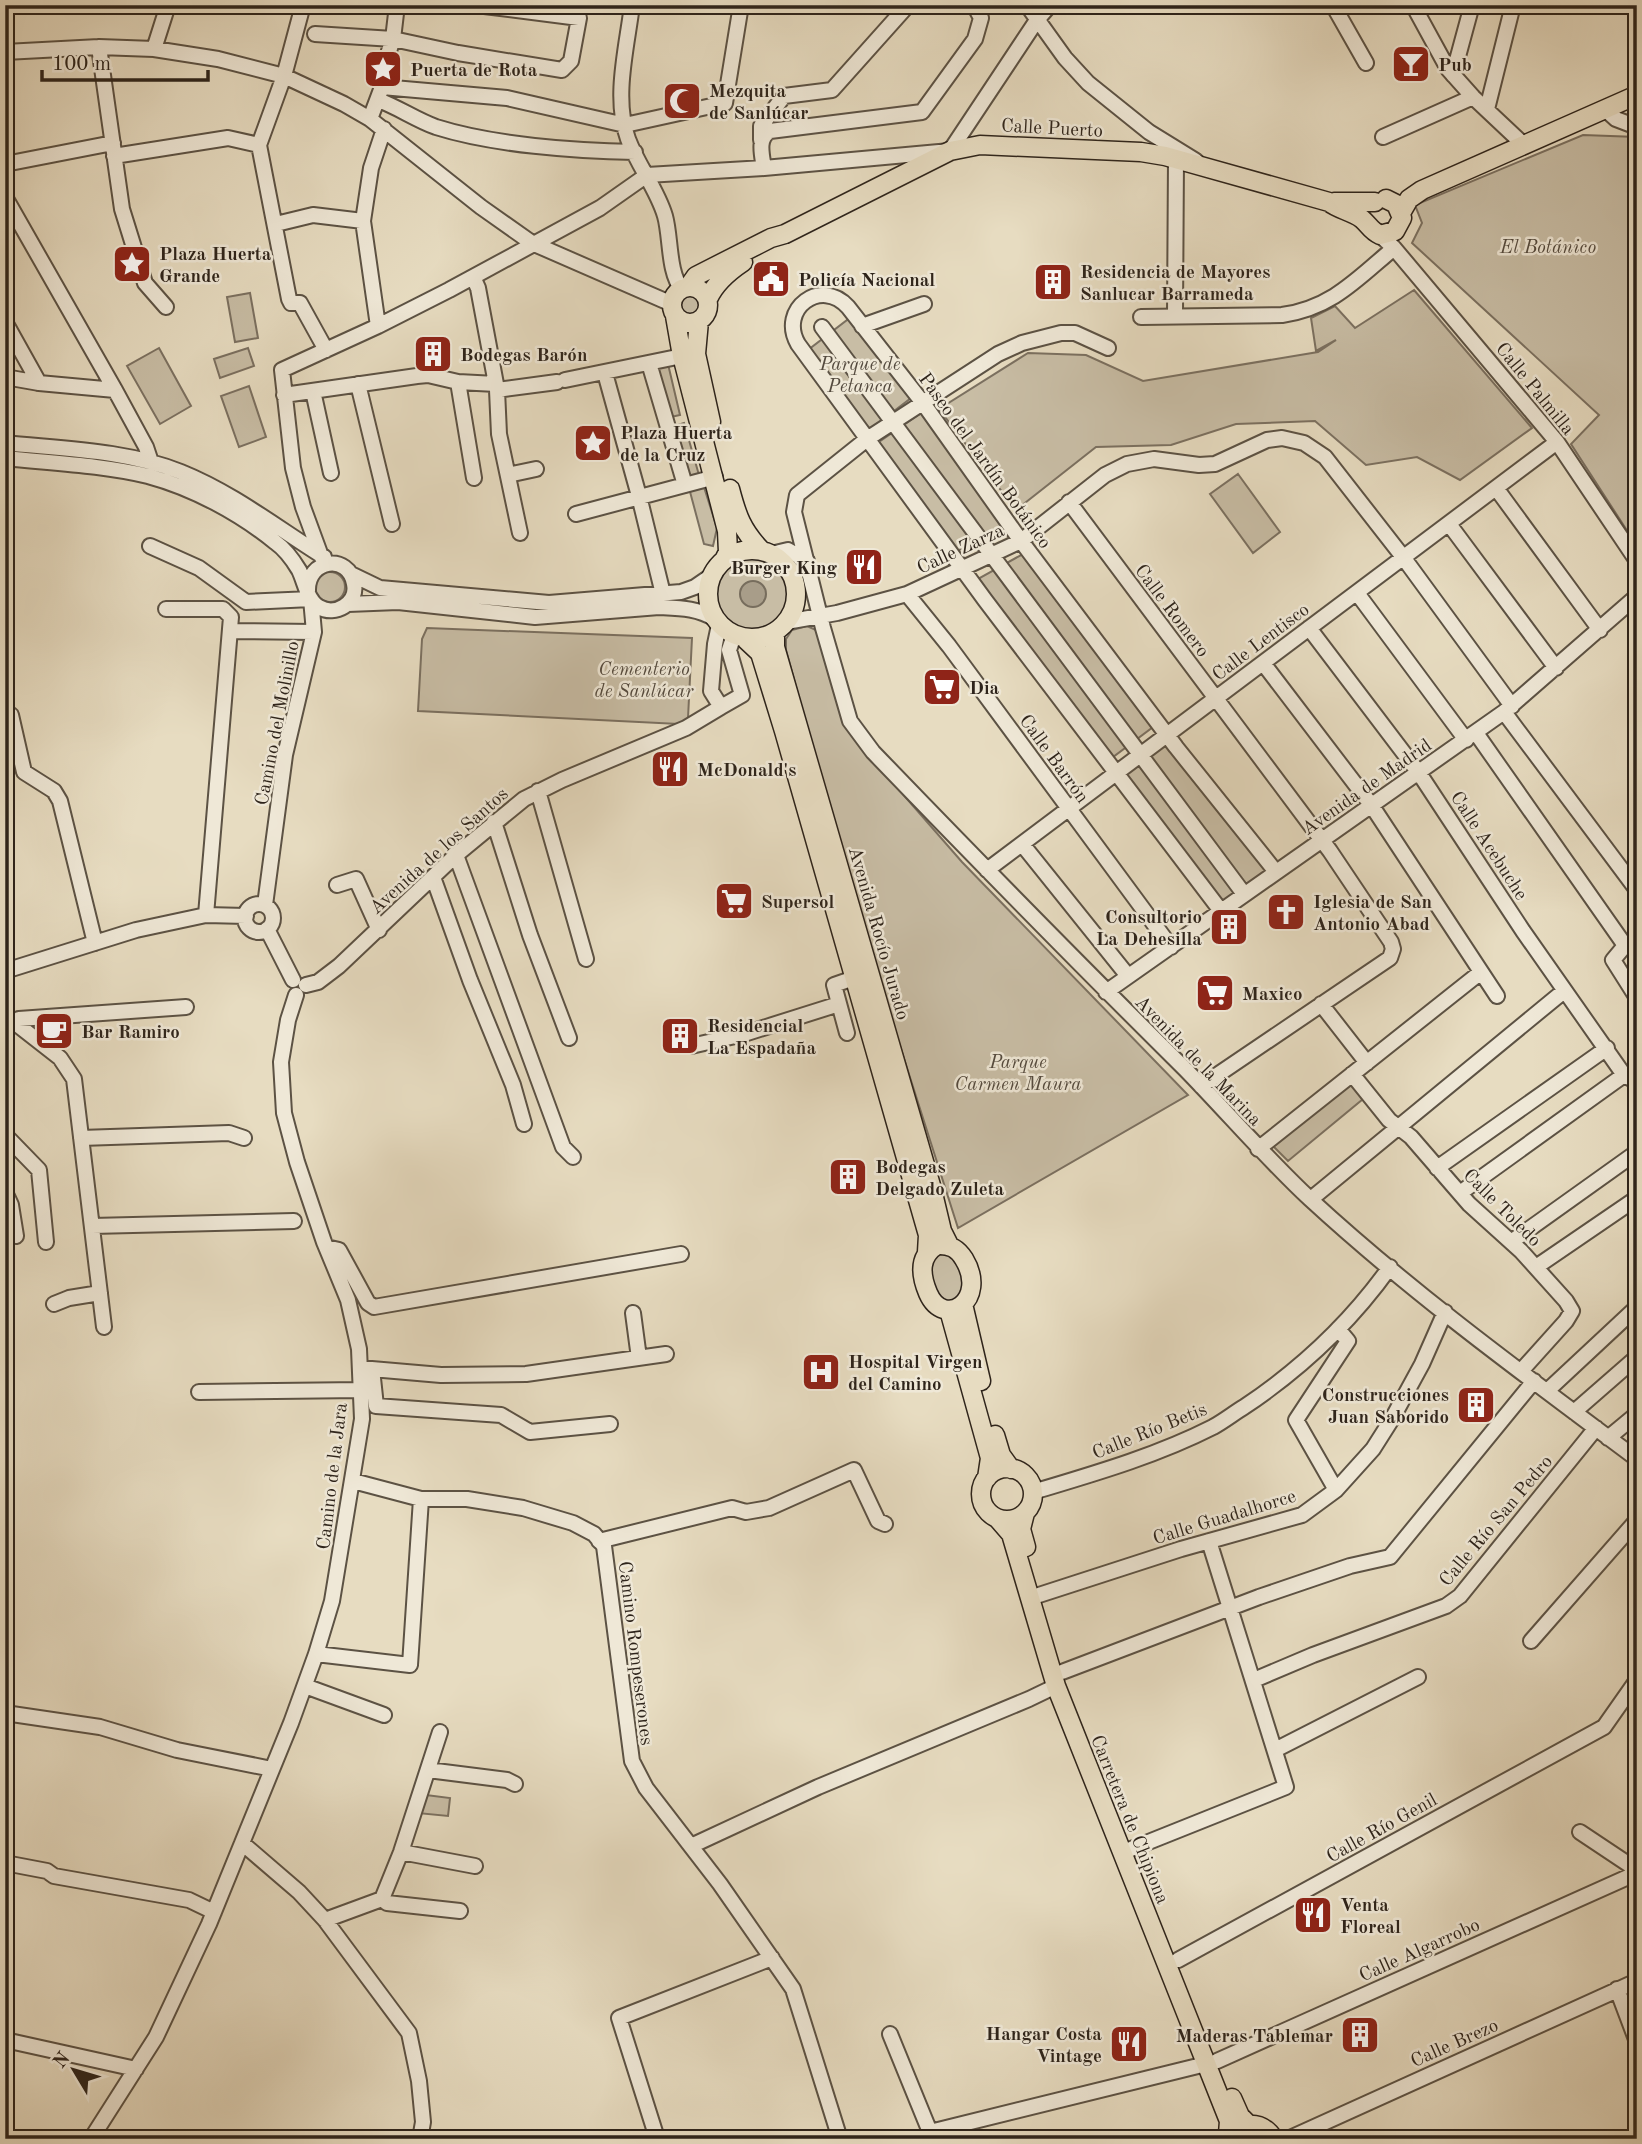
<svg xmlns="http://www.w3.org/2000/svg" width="1642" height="2144" font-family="'Old Standard TT',serif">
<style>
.green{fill:#c8bda5;stroke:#7b7060;stroke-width:2}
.water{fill:#a89d89;stroke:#776d5d;stroke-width:2}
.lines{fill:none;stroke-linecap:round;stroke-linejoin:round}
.minor-casing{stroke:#5c5244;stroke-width:18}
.major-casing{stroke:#2e241b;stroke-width:21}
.minor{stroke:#efe8d7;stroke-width:14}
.major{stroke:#e7dcc1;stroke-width:18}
.labels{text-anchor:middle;stroke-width:5;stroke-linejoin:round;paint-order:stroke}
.poi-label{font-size:19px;font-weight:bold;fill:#2e241b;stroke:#efe8d7;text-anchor:start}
.street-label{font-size:19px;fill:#2e241b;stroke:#efe8d7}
.park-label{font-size:19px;font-style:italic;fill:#544a3e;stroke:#efe8d7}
</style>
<rect width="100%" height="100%" fill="#e7dcc1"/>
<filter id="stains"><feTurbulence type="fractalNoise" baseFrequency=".00286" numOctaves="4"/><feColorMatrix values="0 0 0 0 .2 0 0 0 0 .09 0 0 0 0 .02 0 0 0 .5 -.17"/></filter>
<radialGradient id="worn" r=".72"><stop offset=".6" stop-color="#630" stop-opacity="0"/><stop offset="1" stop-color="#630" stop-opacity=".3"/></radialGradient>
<!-- green -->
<path class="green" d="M 1583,135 L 1637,137 L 1637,546 L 1571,444 L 1599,415 L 1412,243 L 1422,223 L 1415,205 Z
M 1414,290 L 1532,428 L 1460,480 L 1417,457 L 1366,465 L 1315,421 L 1236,424 L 1171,445 L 1096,447 L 1016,510 L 939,409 L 1028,353 L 1086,355 L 1143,381 L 1318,352 L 1336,340 L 1316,351 L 1311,318 L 1335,306 L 1355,328 Z
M 250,293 L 258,338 L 235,342 L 227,297 Z
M681 305a9 9 0 1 1 18 0a9 9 0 1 1-18 0Z
M 851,317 L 911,398 L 868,431 L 808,350 Z
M 159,348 L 191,406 L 160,424 L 127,366 Z
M 248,348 L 254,366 L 220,378 L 214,359 Z
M 668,364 L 680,415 L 666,418 L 654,367 Z
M 249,386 L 266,437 L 239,447 L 221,396 Z
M 921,413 L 1006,528 L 957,551 L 876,444 Z
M 684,423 L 699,475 L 685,479 L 671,427 Z
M 1238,474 L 1280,532 L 1253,553 L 1210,494 Z
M 703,484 L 717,528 L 713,546 L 704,544 L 689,488 Z
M 1023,554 L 1153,727 L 1113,757 L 976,580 Z
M 750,556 C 777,559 800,584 784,612 C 749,675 667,576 750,556 Z
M315 587a15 15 0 1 1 30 0a15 15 0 1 1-30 0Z
M 807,626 L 816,630 L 822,639 L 841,716 L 853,737 L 962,862 L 1188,1095 L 958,1228 L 856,908 L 786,650 L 786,639 L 792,630 Z
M 427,628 L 692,638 L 688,718 L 679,724 L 418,711 L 422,639 Z
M 1167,735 L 1276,872 L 1221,911 L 1117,772 Z
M 1350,1081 L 1363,1099 L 1288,1161 L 1272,1145 Z
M 944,1253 C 964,1258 966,1282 959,1299 L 945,1302 L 936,1294 L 928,1268 L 938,1254 Z
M 426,1795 L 450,1798 L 448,1816 L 417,1813 Z"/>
<!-- water -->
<path class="water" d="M740 594a13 13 0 1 1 26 0a13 13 0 1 1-26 0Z"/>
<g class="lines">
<!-- minor casing -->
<g class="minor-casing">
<path id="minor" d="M 303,5 L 284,76 L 259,145 L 289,299 L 291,303 L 300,303 L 326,350
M 632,5 C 627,47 613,98 628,139 C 638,166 657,189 665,216 C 671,237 668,273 682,289
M 722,5 L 741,6
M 1027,5 L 1065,58 L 1088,83 L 1149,132 L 1196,161
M 1333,5 L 1366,63
M 1413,5 L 1448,69 L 1473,97 L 1525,146
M 315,34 L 393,39 L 458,53 L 562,70 L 571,61 L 579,18 L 476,5
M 99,47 L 122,209 L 145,283 L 166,307
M 154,49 L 168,5
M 5,52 L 99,47 L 154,49 L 218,59 L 284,76 L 344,104 L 370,119 L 481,207 L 532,243 L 672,304
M 1453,75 L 1472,5
M 382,87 L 507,98 L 625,125 L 725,103 L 741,5
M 378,100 C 398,107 416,120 436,127 C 493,145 575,151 635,152
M 1487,109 L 1513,5
M 1605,109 L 1616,119 L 1637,127
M 370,119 L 382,87 L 383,69 L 393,39 L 397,5
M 1383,137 L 1473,97
M 761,140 L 761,126 L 784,96 L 832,90 L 908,5
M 114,156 L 228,138 L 259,145
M 5,164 L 113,143
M 764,168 C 762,155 757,138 770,131 L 922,112 L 975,39 L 981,18 L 974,5
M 647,175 L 764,168 L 950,151 L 1037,20 L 1050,5
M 5,197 L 115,390 L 146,447 L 151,462
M 276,224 L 313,215 L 363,221
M 1380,235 L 1394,248 L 1557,442 L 1637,561
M 473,277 L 478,288 L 496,384
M 1175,315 L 1176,159
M 1141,317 L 1282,315 C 1332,308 1357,279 1394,248
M 5,322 L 39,383 L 115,390
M 378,326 L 363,221 L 371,168 L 384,129
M 862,326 L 924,304
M 822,327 L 1244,894
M 1108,348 L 1075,333 L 1061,333 L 1022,343 L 998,354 L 867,439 L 797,495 L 794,512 L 823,628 L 850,721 L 873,752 C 976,859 1080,965 1185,1069 C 1227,1112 1266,1158 1310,1199 C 1412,1293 1526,1376 1637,1459
M 649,363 L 685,485
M 605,373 L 639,496 L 663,594
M 5,377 L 39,383
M 565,380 L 682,356
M 458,382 L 474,478
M 358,384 L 392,524
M 497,390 L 499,434 L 520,533
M 497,390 L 557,382
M 313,391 L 331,473
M 284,395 L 417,376 L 428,375 L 458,382 L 496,384 L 497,390
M 5,443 C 63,449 126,450 181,472 C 233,493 276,527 324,557
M 5,458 C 52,463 102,465 148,476 C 193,488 239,513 275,542 C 285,549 293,560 299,570 C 305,582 307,600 319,607 C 335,617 358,603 354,584 C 349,553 307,559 308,591
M 508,475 L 536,469
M 1496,488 L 1600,630
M 1069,502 L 1330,851 L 1391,942 L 1393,949 L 1390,958 L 1201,1086
M 576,514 L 715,477
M 1449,524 L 1556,668
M 150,546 L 199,568 L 246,602 L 311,599
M 771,554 L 788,550 L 807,561
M 321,556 L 303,507 L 293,468 L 282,370 L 378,326 L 449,290 L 600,208 L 647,175
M 351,574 L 380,588 L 549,603 L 681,592 L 695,587 L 711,576
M 1357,593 L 1466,740
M 907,594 L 949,646 L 1171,947
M 348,604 L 398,602 L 535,617 L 659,607 C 679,608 698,608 715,619
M 166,609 L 223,609 L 231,617 L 206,915
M 786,622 L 837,613 L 907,594 L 963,568 L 1021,541 L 1105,475 L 1127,464 L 1154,459 L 1199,465 L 1215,464 L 1267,440 L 1282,438 L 1304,443 L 1325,457 L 1403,557 L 1512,706
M 719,625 L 715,644 L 711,691 L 721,707 L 742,695 L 729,650 L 734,635
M 1309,628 L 1419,773 L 1523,931 L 1624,1075 L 1633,1080 L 1637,1077
M 230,631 L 314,632
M 1263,663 L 1372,806 L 1497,996
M 1504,712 L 1637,890
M 11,715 L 24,772 L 54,791 L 60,801 L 95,943
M 1476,733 L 1624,944 L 1623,948 L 1613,960 L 1637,998
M 538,791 L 586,959
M 494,822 L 530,935 L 569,1038
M 1022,844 L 1128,976
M 456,855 L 563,1147 L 573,1157
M 987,870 L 1557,442
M 433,877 L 470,980 L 513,1085 L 524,1124
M 337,885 L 356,879 L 379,930
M245 918a14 14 0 1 1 28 0a14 14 0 1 1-28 0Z
M 265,905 L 285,755 L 314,632 L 311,599
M 1221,911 L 985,600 L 798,344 C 778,309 821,277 848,307 L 923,403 L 1021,541 L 1176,747 L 1276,872
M 267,929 L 293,980
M 5,971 L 136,930 L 206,915 L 246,916
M 306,985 L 318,982 L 339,966 L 456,855 L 524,799 L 562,780 L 686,728 L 721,707
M 1106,992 L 1504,712 L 1637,596
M 1321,1004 L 1367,1063
M 5,1015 L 60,1058 L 74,1079 L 104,1327
M 16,1023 L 19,1019 L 186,1007
M 847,1033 L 834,985 L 854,978
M 691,1046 L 744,1034 L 839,1004
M 1352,1074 L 1389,1120 L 1411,1137 L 1469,1204 L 1521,1251 L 1566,1301 L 1572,1311 L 1566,1321 L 1521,1371
M 5,1135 L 39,1170 L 46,1242
M 81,1138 L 229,1133 L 244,1138
M 1258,1149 L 1481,972
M 1437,1168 L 1607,1048
M 5,1192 L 11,1205 L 16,1236
M 1460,1193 L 1624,1075
M 1311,1199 L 1564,991
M 92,1226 L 294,1221
M 1511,1242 L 1637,1152
M 326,1247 L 339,1250 L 368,1303 L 374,1307 L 681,1254
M 1536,1267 L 1637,1198
M 54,1304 L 69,1298 L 100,1293
M 633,1313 L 639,1358
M 360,1368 L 441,1375 L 526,1374 L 666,1354
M 372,1369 L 376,1406 L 501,1415 L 530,1432 L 610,1424
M 1547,1391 L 1637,1307
M 199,1392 L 361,1390
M 1574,1412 L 1637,1357
M 1608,1438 L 1637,1414
M 353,1481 L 421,1499 L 467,1499 L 523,1508 L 573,1523 L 594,1534 L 604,1546 L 632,1761 L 646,1788 L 720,1884 L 793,1989 L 840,2139
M 1336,1490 L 1296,1420 L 1348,1341 L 1338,1329
M 1033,1492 C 1093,1474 1156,1456 1213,1427 C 1224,1421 1234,1413 1244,1407 C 1301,1369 1350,1323 1390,1267
M 599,1541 L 732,1508 L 746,1512 L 769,1508 L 854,1470 L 878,1521 L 885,1524
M 1039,1595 L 1181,1549 L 1302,1515 L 1336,1490 L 1373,1449 L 1392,1419 L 1422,1364 L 1445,1312
M 1531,1641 L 1637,1520
M 316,1654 L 410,1665 L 421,1499
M 1062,1672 L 1259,1597 L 1350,1566 L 1390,1557 L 1534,1381
M 1254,1680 L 1313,1655 L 1446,1606 L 1460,1596 L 1596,1428
M 305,1686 L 384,1715
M 5,1713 L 100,1727 L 177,1750 L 272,1769
M 1275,1750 L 1418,1677
M 428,1770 L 507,1780 L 515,1784
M 1580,1832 L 1637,1870
M 242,1843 L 299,1892 L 325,1920 L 409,2033 L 419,2081 L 423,2122 L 420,2139
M 691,1846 L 818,1787 L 1029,1699 L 1056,1686
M 1131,1849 L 1286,1787 L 1209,1541
M 401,1852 L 475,1866
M 5,1863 L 47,1871 L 54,1876 L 189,1900 L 214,1912
M 382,1899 L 387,1903 L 460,1911
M 325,1920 L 382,1899 L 401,1852 L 440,1732
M 1178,1960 L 1604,1727 L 1637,1680
M 1617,1989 L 1637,2042
M 890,2034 L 930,2132 L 1206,2064
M 5,2040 L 136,2069
M 1217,2061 L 1637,1873
M 656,2135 L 619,2018 L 772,1958
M 91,2139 L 156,2037 L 209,1924 L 291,1723 L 316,1654 L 332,1601 L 362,1419 L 359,1349 L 348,1300 L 324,1242 L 297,1162 L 284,1113 L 281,1062 L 288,1020 L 296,995
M 1288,2139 L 1637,1981"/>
</g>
<!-- major casing -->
<g class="major-casing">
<path id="major" d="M 1334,202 L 1375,202
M 1401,213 L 1409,199 L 1422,190 L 1637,95
M 689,286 L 696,276 L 771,238 L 785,234 L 950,151 L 980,145 L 1141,152 L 1165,156 L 1329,202 C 1339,210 1352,211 1362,219 C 1369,225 1371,231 1380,235 L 1395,231 L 1402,218 L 1396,204 L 1386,199
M672 305a18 18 0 1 1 36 0a18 18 0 1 1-36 0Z
M 708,299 C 715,283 728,272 743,262
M 675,316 L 682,356 L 727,531 L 728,552 L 725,558
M 699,321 L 696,354 L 711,422
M 730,489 C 737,516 742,530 761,550
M708 594a44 44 0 1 1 88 0a44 44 0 1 1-88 0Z
M 775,632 L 775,647 L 932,1189 L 942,1231 L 949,1245
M 744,638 L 760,653 L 784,731 L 928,1235 L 927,1252
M 937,1245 C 950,1244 958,1249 964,1259 C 989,1300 944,1330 928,1293 C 920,1274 919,1256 937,1245 Z
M 963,1304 L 981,1381
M 949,1310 L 990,1458 L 987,1478
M 995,1435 L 1001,1455 L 1011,1469
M981 1494a26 26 0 1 1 52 0a26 26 0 1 1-52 0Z
M 1025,1513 L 1021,1529 L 1026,1547
M 998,1519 L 1011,1534 L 1056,1686 L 1229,2121 L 1228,2134
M 1232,2098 L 1240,2116 L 1248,2124
M 1238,2127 C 1253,2122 1265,2125 1274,2139"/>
</g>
<!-- minor -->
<use href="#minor" class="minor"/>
<!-- major -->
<use href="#major" class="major"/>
</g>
<!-- icons -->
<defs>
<g id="bar-square" transform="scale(2.0125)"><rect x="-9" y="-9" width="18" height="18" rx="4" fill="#8f2418" stroke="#efe8d7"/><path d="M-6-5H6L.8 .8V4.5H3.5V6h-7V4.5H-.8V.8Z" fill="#fff"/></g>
<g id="sight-square" transform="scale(2.0125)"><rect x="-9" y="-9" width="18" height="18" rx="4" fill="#8f2418" stroke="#efe8d7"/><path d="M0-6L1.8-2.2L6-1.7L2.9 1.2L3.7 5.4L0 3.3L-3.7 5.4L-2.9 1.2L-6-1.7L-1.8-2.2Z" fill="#fff"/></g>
<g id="mosque-square" transform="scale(2.0125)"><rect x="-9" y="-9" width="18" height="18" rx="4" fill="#8f2418" stroke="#efe8d7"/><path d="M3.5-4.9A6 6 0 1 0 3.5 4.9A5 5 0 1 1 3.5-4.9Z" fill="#fff"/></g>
<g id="civic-square" transform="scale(2.0125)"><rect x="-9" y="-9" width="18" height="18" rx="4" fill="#8f2418" stroke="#efe8d7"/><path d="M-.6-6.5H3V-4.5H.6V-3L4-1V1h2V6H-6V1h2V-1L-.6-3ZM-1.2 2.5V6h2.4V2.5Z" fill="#fff"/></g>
<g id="building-square" transform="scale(2.0125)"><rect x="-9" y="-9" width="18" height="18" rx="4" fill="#8f2418" stroke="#efe8d7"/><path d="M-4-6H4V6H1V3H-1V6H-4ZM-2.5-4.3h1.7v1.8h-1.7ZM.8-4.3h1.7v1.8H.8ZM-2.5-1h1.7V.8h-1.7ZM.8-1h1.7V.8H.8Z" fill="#fff"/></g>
<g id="restaurant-square" transform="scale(2.0125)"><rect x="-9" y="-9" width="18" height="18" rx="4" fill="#8f2418" stroke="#efe8d7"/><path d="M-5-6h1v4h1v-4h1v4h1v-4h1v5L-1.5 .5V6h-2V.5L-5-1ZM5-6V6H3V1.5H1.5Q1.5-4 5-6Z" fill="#fff"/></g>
<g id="supermarket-square" transform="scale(2.0125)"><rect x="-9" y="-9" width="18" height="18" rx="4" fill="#8f2418" stroke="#efe8d7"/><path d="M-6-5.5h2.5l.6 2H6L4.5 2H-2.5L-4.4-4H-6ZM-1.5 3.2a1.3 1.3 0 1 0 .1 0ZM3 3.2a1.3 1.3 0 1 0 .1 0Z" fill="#fff"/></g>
<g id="church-square" transform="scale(2.0125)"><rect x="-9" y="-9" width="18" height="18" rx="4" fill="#8f2418" stroke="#efe8d7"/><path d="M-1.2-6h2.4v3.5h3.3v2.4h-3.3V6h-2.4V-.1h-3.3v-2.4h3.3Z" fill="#fff"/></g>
<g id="cafe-square" transform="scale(2.0125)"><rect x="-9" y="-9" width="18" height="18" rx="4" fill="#8f2418" stroke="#efe8d7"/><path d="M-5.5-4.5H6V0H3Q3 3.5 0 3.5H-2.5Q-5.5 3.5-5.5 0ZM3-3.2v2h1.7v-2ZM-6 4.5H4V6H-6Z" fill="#fff"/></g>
<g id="hospital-square" transform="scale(2.0125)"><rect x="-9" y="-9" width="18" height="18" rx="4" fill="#8f2418" stroke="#efe8d7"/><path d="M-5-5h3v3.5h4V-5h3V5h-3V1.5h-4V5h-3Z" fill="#fff"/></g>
</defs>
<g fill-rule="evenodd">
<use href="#bar-square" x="1411" y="64"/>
<use href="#sight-square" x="383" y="69"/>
<use href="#mosque-square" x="682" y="101"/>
<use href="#sight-square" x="132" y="264"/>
<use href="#civic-square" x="771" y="279"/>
<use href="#building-square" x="1053" y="282"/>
<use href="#building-square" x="433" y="354"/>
<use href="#sight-square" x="593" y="443"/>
<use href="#restaurant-square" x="864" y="567"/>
<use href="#supermarket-square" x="942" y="687"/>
<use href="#restaurant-square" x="670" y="769"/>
<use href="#supermarket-square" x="734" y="901"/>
<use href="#church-square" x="1286" y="912"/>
<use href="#building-square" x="1229" y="927"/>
<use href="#supermarket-square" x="1215" y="993"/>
<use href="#cafe-square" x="54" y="1031"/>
<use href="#building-square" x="680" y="1036"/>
<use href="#building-square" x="848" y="1177"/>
<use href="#hospital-square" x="821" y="1372"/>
<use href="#building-square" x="1476" y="1405"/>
<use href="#restaurant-square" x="1313" y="1915"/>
<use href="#building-square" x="1360" y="2035"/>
<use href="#restaurant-square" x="1129" y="2044"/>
</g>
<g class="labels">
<!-- poi labels -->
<g class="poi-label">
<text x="1438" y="71">Pub</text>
<text x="410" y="76">Puerta de Rota</text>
<text x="709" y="97">Mezquita<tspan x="709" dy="22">de Sanlúcar</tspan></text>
<text x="159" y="260">Plaza Huerta<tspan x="159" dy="22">Grande</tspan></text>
<text x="1080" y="278">Residencia de Mayores<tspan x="1080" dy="22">Sanlucar Barrameda</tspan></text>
<text x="798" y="286">Policía Nacional</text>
<text x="460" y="361">Bodegas Barón</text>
<text x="620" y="439">Plaza Huerta<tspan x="620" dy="22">de la Cruz</tspan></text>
<text x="837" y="574" text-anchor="end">Burger King</text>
<text x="969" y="694">Dia</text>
<text x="697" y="776">McDonald's</text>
<text x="761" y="908">Supersol</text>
<text x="1313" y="908">Iglesia de San<tspan x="1313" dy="22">Antonio Abad</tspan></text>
<text x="1202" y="923" text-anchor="end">Consultorio<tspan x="1202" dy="22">La Dehesilla</tspan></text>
<text x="1242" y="1000">Maxico</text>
<text x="707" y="1032">Residencial<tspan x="707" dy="22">La Espadaña</tspan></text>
<text x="81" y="1038">Bar Ramiro</text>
<text x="875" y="1173">Bodegas<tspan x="875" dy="22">Delgado Zuleta</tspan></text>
<text x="848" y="1368">Hospital Virgen<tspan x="848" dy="22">del Camino</tspan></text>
<text x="1449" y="1401" text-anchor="end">Construcciones<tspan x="1449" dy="22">Juan Saborido</tspan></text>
<text x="1340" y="1911">Venta<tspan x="1340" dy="22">Floreal</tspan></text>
<text x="1102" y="2040" text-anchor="end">Hangar Costa<tspan x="1102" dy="22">Vintage</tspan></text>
<text x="1333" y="2042" text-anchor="end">Maderas Tablemar</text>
</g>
<!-- street labels -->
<g class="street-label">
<text transform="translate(1052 127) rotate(3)" y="7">Calle Puerto</text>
<text transform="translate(1536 388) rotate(51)" y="7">Calle Palmilla</text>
<text transform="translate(986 460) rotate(54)" y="7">Paseo del Jardín Botánico</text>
<text transform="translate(960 548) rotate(-25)" y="7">Calle Zarza</text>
<text transform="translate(1173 610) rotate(53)" y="7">Calle Romero</text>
<text transform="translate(1260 641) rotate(-37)" y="7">Calle Lentisco</text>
<text transform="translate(276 723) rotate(-79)" y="7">Camino del Molinillo</text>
<text transform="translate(1055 758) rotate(54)" y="7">Calle Barrón</text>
<text transform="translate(1366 786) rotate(-35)" y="7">Avenida de Madrid</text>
<text transform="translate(1490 845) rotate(57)" y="7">Calle Acebuche</text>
<text transform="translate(438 850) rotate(-42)" y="7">Avenida de los Santos</text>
<text transform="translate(880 933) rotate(74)" y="7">Avenida Rocío Jurado</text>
<text transform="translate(1199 1060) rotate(46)" y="7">Avenida de la Marina</text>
<text transform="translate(1503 1207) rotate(45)" y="7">Calle Toledo</text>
<text transform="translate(1149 1430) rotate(-22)" y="7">Calle Río Betis</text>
<text transform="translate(331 1476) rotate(-83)" y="7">Camino de la Jara</text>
<text transform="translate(1224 1516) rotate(-17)" y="7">Calle Guadalhorce</text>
<text transform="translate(1495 1520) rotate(-50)" y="7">Calle Río San Pedro</text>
<text transform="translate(637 1653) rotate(83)" y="7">Camino Rompeserones</text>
<text transform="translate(1131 1819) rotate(68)" y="7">Carretera de Chipiona</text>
<text transform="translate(1381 1827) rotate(-29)" y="7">Calle Río Genil</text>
<text transform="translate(1419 1949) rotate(-24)" y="7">Calle Algarrobo</text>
<text transform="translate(1454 2042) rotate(-24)" y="7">Calle Brezo</text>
</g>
<!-- park labels -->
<g class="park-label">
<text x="1548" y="253">El Botánico</text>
<text x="860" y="370">Parque de<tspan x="860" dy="22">Petanca</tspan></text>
<text x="644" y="675">Cementerio<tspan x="644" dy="22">de Sanlúcar</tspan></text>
<text x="1018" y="1068">Parque<tspan x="1018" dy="22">Carmen Maura</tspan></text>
</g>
</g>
<!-- margin -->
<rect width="1642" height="2144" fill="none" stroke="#e7dcc1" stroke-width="28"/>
<rect x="7" y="7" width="1628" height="2130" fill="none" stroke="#2e241b" stroke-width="3.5"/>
<rect x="14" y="14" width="1614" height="2116" fill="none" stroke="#2e241b" stroke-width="2"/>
<!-- north arrow -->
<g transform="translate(74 2070) rotate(308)" stroke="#efe8d7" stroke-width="5" paint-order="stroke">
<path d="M0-5L12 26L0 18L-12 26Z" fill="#2e241b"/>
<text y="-10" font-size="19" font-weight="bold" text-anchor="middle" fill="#2e241b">N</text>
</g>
<!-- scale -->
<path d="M42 70v10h166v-10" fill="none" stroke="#2e241b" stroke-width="3.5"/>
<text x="52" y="70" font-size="21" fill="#2e241b" stroke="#efe8d7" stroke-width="5" paint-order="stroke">100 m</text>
<rect width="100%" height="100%" filter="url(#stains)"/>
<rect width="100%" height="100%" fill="url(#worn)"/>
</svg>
